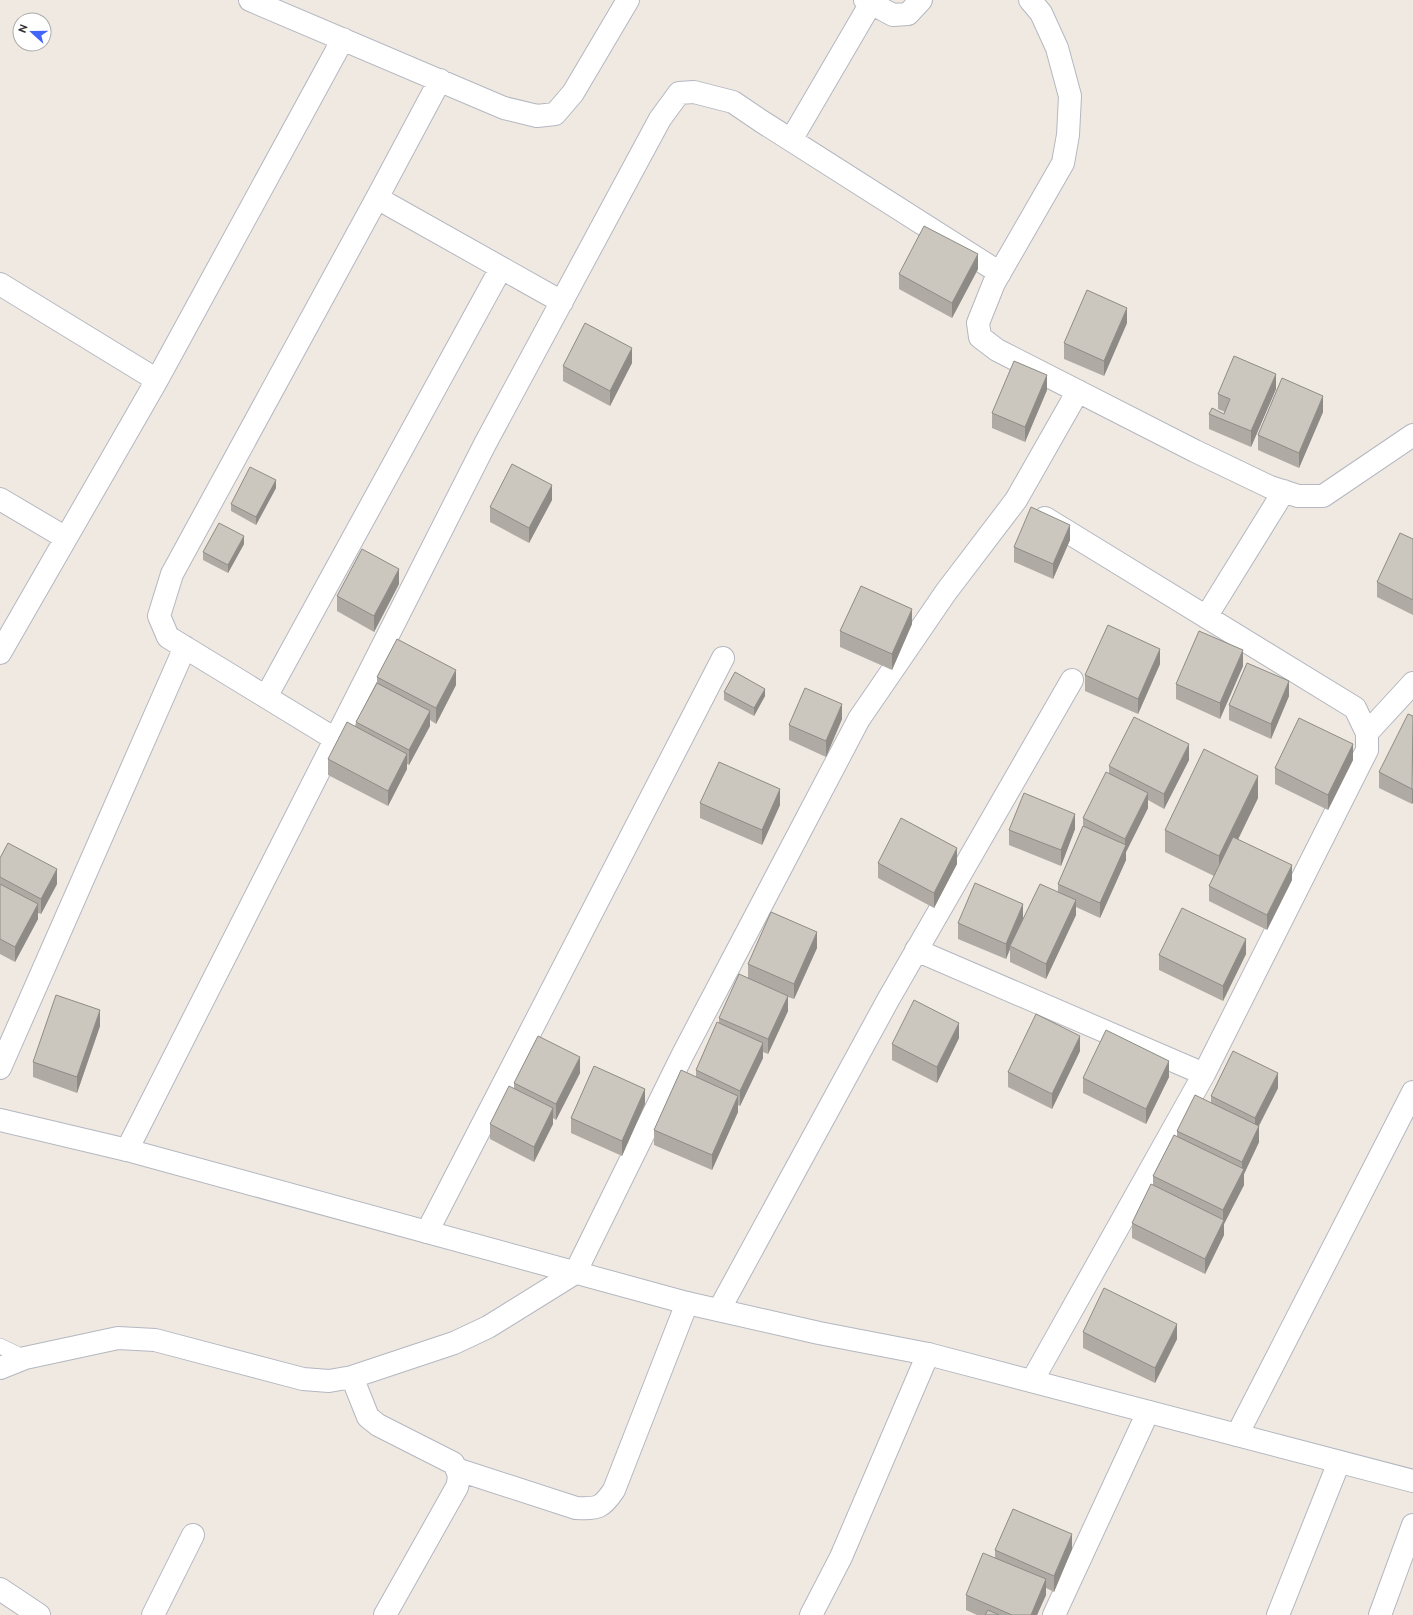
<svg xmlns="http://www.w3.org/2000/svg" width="1413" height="1615" font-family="Ubuntu,sans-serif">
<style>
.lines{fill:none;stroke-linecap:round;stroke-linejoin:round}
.lane-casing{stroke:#b4b7c1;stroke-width:16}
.street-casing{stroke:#b4b7c1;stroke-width:24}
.secondary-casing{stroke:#b4b7c1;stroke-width:24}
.lane{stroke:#fff;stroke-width:15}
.street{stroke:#fff;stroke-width:22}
.secondary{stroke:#fff;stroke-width:22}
.wall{fill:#afaba4}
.shaded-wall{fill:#8e8b86}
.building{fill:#cbc7bf;stroke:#8e8b86}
</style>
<rect width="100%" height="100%" fill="#efe9e1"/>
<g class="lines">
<!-- lane casing -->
<g class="lane-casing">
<path id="lane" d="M 0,1346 L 25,1358"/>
</g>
<!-- street casing -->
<g class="street-casing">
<path id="street" d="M 250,0 L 504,108 L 537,116 L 555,114 L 573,93 L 628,0
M 865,0 L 893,15 L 908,14 L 921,0
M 1030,0 L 1041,13 L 1057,48 L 1070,96 L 1068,135 L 1063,163 L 994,283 L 978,323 L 980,337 L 997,350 L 1195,451 L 1270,487 L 1298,496 L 1323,496 L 1413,435
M 791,140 L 871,3
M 377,198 L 562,302
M 0,284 L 157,380
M 0,499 L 66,538
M 1206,617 L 1284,491
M 0,653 L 157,380 L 343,39
M 266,697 L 501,268
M 1367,733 L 1413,683
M 335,739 L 168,637 L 159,616 L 172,574 L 377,198 L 440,80
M 916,950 L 1204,1074
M 0,1068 L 185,647
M 127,1150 L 485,444 L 660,119 L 679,93 L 694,92 L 733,102 L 761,121 L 1000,273
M 427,1232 L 723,658
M 719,1310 L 888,1000 L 1072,680
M 0,1368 L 25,1358 L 118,1338 L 155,1340 L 303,1379 L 329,1381 L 352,1377 L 454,1343 L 488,1327 L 575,1273 L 683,1054 L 859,719 L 946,592 L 1016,500 L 1078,391
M 352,1377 L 368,1417 L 378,1425 L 453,1463 C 459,1472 460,1477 457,1487 L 385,1615
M 1032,1381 L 1204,1074 L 1367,750 L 1367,733 L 1355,708 L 1045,518
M 1237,1435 L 1413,1092
M 459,1470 L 576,1508 C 598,1509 602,1508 614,1490 L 687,1303
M 0,1589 L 39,1615
M 153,1615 L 193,1535
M 811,1615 L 841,1557 L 928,1354
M 1054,1615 L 1148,1412
M 1278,1615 L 1339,1462
M 1380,1615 L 1413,1525"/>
</g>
<!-- secondary casing -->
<g class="secondary-casing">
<path id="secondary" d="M 0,1120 L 127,1150 L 687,1303 L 819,1333 L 928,1354 L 1413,1481"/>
</g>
<!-- lane -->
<use href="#lane" class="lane"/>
<!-- street -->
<use href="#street" class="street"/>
<!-- secondary -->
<use href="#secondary" class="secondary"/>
</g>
<!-- wall -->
<path class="wall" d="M 978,269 L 952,318 L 899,289 L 899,274 Z
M 1127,323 L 1104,376 L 1064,359 L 1064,343 Z
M 632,363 L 610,406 L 563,381 L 563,366 Z
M 1276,389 L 1251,447 L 1209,429 L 1209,414 L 1224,414 L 1225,412 L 1218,409 L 1218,394 Z
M 1047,390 L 1025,442 L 992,428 L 992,413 Z
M 1323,412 L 1299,468 L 1258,450 L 1258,435 Z
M 276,488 L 256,525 L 231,511 L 231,504 Z
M 552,500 L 529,543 L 490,522 L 490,507 Z
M 1413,539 L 1413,615 L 1377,597 L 1377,582 Z
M 1070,540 L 1053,579 L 1014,562 L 1014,547 Z
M 244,544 L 228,573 L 203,560 L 203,552 Z
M 399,584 L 374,632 L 337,611 L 337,596 Z
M 912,624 L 892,670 L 840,647 L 840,631 Z
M 1160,664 L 1138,714 L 1085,691 L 1085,675 Z
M 1243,666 L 1220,719 L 1176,699 L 1176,684 Z
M 377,677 L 456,685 L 436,724 L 430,720 L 430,726 L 409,765 L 407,764 L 407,769 L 388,806 L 328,775 L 328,759 L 356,726 L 356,722 L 377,684 Z
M 724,692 L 765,696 L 754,716 L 724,700 Z
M 1289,696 L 1271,739 L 1229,720 L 1229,705 Z
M 1413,716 L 1412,804 L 1379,788 L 1379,772 Z
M 842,719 L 826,757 L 789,740 L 789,725 Z
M 1189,760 L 1164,809 L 1148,800 L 1148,808 L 1126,852 L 1126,860 L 1100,918 L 1076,907 L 1076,915 L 1046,979 L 1010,962 L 1010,949 L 1006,959 L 958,939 L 958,923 L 1023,919 L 1058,892 L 1058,884 L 1083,826 L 1083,818 L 1109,774 L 1109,766 Z
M 1353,760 L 1328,810 L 1275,784 L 1275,768 Z
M 1258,798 L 1238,839 L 1292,880 L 1267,930 L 1209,901 L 1209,886 L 1214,876 L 1165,852 L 1165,830 Z
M 700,803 L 780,805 L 762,845 L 700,818 Z
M 1075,829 L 1061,866 L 1009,845 L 1009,830 Z
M 0,858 L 57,884 L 41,914 L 38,913 L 38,919 L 15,962 L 0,954 Z
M 878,863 L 957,864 L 934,908 L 878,878 Z
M 817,948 L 794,999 L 788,997 L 788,1011 L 768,1054 L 763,1052 L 763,1058 L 740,1106 L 738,1105 L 738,1112 L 712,1170 L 654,1145 L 654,1130 L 696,1077 L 696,1070 L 719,1023 L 719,1018 L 748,978 L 748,964 Z
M 1246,954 L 1223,1001 L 1159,970 L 1159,955 Z
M 100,1026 L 77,1093 L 33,1077 L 33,1062 Z
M 959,1038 L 937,1083 L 892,1060 L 892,1044 Z
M 1080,1051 L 1052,1109 L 1008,1087 L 1008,1072 Z
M 580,1073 L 556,1120 L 553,1118 L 553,1124 L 534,1162 L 490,1139 L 490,1124 L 514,1088 L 514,1083 Z
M 1169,1077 L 1146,1124 L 1083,1093 L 1083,1078 Z
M 1278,1088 L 1259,1126 L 1259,1142 L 1244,1174 L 1244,1185 L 1224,1224 L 1224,1235 L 1205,1274 L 1132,1238 L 1132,1223 L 1153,1185 L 1153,1176 L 1177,1136 L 1177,1131 L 1211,1103 L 1211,1096 Z
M 645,1104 L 622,1156 L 571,1133 L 571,1118 Z
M 1083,1332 L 1177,1339 L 1155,1383 L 1083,1348 Z
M 1072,1549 L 1054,1592 L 1046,1588 L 1046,1595 L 1037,1615 L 977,1615 L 966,1610 L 966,1595 L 995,1557 L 995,1550 Z"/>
<!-- shaded-wall -->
<path class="shaded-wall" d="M 978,254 L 978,269 L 952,318 L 952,303 Z
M 1127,308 L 1127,323 L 1104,376 L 1104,361 Z
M 632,348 L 632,363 L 610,406 L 610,391 Z
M 1276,374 L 1276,389 L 1251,447 L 1251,431 Z
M 1047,375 L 1047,390 L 1025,442 L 1025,427 Z
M 1323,396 L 1323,412 L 1299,468 L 1299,453 Z
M 276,480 L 276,488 L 256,525 L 256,517 Z
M 552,485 L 552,500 L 529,543 L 529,528 Z
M 1070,525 L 1070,540 L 1053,579 L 1053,564 Z
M 244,536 L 244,544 L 228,573 L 228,565 Z
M 399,569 L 399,584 L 374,632 L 374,616 Z
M 912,609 L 912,624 L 892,670 L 892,654 Z
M 1160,649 L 1160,664 L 1138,714 L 1138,699 Z
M 1243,650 L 1243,666 L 1220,719 L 1220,703 Z
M 456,670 L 456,685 L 436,724 L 436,708 Z
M 1289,681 L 1289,696 L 1271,739 L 1271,724 Z
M 765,689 L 765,696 L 754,716 L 754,708 Z
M 842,704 L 842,719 L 826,757 L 826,741 Z
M 430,711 L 430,726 L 409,765 L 409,750 Z
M 1189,744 L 1189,760 L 1164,809 L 1164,794 Z
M 1353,744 L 1353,760 L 1328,810 L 1328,795 Z
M 407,754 L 407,769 L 388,806 L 388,791 Z
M 1258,776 L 1258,798 L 1219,879 L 1219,856 Z
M 1413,788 L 1413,803 L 1412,804 L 1412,789 Z
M 780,789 L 780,805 L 762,845 L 762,830 Z
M 1148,793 L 1148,808 L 1126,852 L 1126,860 L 1100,918 L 1100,903 L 1125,846 L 1125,839 Z
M 1075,814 L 1075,829 L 1061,866 L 1061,850 Z
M 957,848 L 957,864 L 934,908 L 934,893 Z
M 1292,865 L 1292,880 L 1267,930 L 1267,915 Z
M 57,869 L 57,884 L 41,914 L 41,899 Z
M 1076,900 L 1076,915 L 1046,979 L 1046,964 Z
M 38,904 L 38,919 L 15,962 L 15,947 Z
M 1023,904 L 1023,919 L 1010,946 L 1010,949 L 1006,959 L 1006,944 Z
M 817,932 L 817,948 L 794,999 L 794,984 Z
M 1246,939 L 1246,954 L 1223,1001 L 1223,986 Z
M 788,996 L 788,1011 L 768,1054 L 768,1039 Z
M 100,1010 L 100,1026 L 77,1093 L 77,1077 Z
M 959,1023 L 959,1038 L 937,1083 L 937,1067 Z
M 1080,1036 L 1080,1051 L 1052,1109 L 1052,1094 Z
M 763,1043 L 763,1058 L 740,1106 L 740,1091 Z
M 580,1057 L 580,1073 L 556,1120 L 556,1104 Z
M 1169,1061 L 1169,1077 L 1146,1124 L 1146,1109 Z
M 1278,1073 L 1278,1088 L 1255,1133 L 1255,1118 Z
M 645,1089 L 645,1104 L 622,1156 L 622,1141 Z
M 738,1096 L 738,1112 L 712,1170 L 712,1155 Z
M 553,1108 L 553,1124 L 534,1162 L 534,1147 Z
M 1259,1126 L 1259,1142 L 1244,1174 L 1244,1185 L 1224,1224 L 1224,1235 L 1205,1274 L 1205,1259 L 1223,1221 L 1223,1210 L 1242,1173 L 1242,1162 Z
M 1177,1324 L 1177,1339 L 1155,1383 L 1155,1368 Z
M 1072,1534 L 1072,1549 L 1054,1592 L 1054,1576 Z
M 1046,1579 L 1046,1595 L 1037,1615 L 1031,1615 Z"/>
<!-- building -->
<path class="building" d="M 924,226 L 978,254 L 952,303 L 899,274 Z
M 1087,290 L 1127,308 L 1104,361 L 1064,343 Z
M 585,323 L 632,348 L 610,391 L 563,366 Z
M 1234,356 L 1276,374 L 1251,431 L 1209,414 L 1212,408 L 1224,414 L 1230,399 L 1218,394 Z
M 1014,361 L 1047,375 L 1025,427 L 992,413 Z
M 1282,378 L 1323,396 L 1299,453 L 1258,435 Z
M 512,464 L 552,485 L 529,528 L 490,507 Z
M 250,467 L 276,480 L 256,517 L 231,504 Z
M 1031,507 L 1070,525 L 1053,564 L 1014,547 Z
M 219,523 L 244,536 L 228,565 L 203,552 Z
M 1400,533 L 1413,539 L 1413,600 L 1377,582 Z
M 362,549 L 399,569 L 374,616 L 337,596 Z
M 861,586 L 912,609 L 892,654 L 840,631 Z
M 1108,625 L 1160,649 L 1138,699 L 1085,675 Z
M 1199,631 L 1243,650 L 1220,703 L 1176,684 Z
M 397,639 L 456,670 L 436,708 L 377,677 Z
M 1247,663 L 1289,681 L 1271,724 L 1229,705 Z
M 735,672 L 765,689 L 754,708 L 724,692 Z
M 377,683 L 430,711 L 409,750 L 356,722 Z
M 805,688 L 842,704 L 826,741 L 789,725 Z
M 1408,714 L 1413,716 L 1412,789 L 1379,772 Z
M 1134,717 L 1189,744 L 1164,794 L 1109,766 Z
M 1299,718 L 1353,744 L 1328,795 L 1275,768 Z
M 347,722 L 407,754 L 388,791 L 328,759 Z
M 1204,749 L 1258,776 L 1219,856 L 1165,830 Z
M 719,762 L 780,789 L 762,830 L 700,803 Z
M 1106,772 L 1148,793 L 1125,839 L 1083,818 Z
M 1024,793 L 1075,814 L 1061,850 L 1009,830 Z
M 901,818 L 957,848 L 934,893 L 878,863 Z
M 1083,826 L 1126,845 L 1100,903 L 1058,884 Z
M 1233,837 L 1292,865 L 1267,915 L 1209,886 Z
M 8,843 L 57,869 L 41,899 L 0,877 L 0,858 Z
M 975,883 L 1023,904 L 1006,944 L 958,923 Z
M 0,884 L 38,904 L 15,947 L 0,939 Z
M 1040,884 L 1076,900 L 1046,964 L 1010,946 Z
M 1182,908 L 1246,939 L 1223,986 L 1159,955 Z
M 771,912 L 817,932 L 794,984 L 748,964 Z
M 739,974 L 788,996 L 768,1039 L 719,1018 Z
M 56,995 L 100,1010 L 77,1077 L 33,1062 Z
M 914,1000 L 959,1023 L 937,1067 L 892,1044 Z
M 1036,1014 L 1080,1036 L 1052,1094 L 1008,1072 Z
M 717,1022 L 763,1043 L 740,1091 L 696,1070 Z
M 1106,1030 L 1169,1061 L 1146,1109 L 1083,1078 Z
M 538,1036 L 580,1057 L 556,1104 L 514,1083 Z
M 1233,1051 L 1278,1073 L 1255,1118 L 1211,1096 Z
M 594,1066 L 645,1089 L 622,1141 L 571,1118 Z
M 681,1070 L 738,1096 L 712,1155 L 654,1130 Z
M 509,1086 L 553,1108 L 534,1147 L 490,1124 Z
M 1195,1095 L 1259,1126 L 1242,1162 L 1177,1131 Z
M 1174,1135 L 1244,1169 L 1223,1210 L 1153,1176 Z
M 1151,1184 L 1224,1220 L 1205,1259 L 1132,1223 Z
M 1104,1288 L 1177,1324 L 1155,1368 L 1083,1332 Z
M 1013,1509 L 1072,1534 L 1054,1576 L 995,1550 Z
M 983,1553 L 1046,1579 L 1031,1615 L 1012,1615 L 966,1595 Z
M 988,1610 L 999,1615 L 985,1615 Z"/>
<!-- north arrow -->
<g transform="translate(32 32) rotate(291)"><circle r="19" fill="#ffffff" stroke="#ababab"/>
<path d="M0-3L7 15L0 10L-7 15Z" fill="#4264fb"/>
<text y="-6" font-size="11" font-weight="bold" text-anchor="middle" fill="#2e2e2e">N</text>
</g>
</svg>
